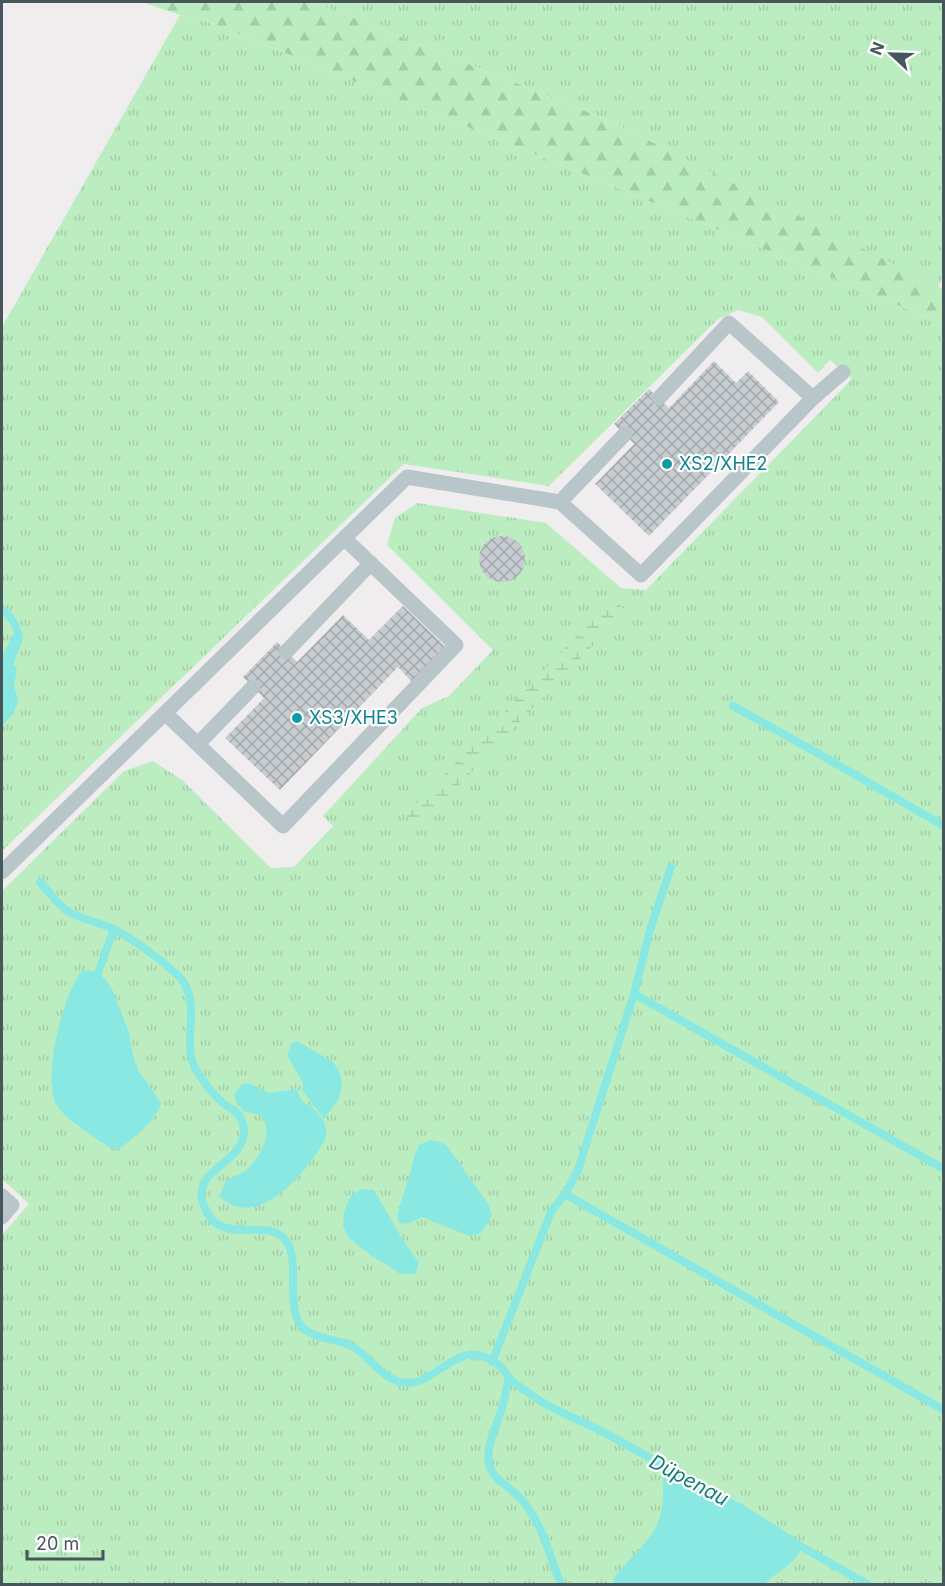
<svg xmlns="http://www.w3.org/2000/svg" width="945" height="1586" font-family="Inter,sans-serif">
<style>
.grass{fill:url(#grass-tufts)}
.forest{fill:url(#forest-firs)}
.wetland{fill:url(#wetland-marsh)}
.water{fill:#89e9e2}
.lines{fill:none;stroke-linecap:round;stroke-linejoin:round}
.stream{stroke:#89e9e2;stroke-width:8}
.building{fill:url(#building-cross-hatch)}
.lane{stroke:#b8c6ca;stroke-width:15}
.culture-dot{fill:#0f9aa8;stroke:#fff;stroke-width:2}
.labels{text-anchor:middle;stroke-width:4.5;stroke-linejoin:round;paint-order:stroke}
.culture-label{font-size:18px;fill:#0d838f;stroke:#fff;text-anchor:start}
.water-label{font-size:20px;font-style:italic;fill:#107e76;stroke:#fff}
</style>
<defs>
<pattern id="grass-tufts" width="24" height="20" patternUnits="userSpaceOnUse" patternTransform="scale(1.5)"><rect width="24" height="20" fill="#bbedc0"/><path d="M3 7l-1-3M5 7V3M7 7l1-3M15 17l-1-3M17 17v-4M19 17l1-3" fill="none" stroke="#a2cda7"/></pattern>
<pattern id="forest-firs" width="22" height="20" patternUnits="userSpaceOnUse" patternTransform="scale(1.5)"><rect width="22" height="20" fill="#bbedc0"/><path d="M5 1l3.5 6h-7zM16 11l3.5 6h-7z" fill="#a2cda7"/></pattern>
<pattern id="wetland-marsh" width="20" height="14" patternUnits="userSpaceOnUse" patternTransform="scale(1.5)"><rect width="20" height="14" fill="#bbedc0"/><path d="M1 5h8M5 5V1M11 12h8M15 12V8" fill="none" stroke="#a2cda7"/></pattern>
<pattern id="building-cross-hatch" width="8" height="8" patternUnits="userSpaceOnUse" patternTransform="scale(1.5)"><rect width="8" height="8" fill="#c7ccd0"/><path d="M0 0l8 8M0 8l8-8" fill="none" stroke="#a3a8ac"/></pattern>
</defs>
<rect width="100%" height="100%" fill="#f0edee"/>
<!-- grass -->
<path class="grass" d="M 313,2 L 943,2 L 944,274 L 938,288 L 608,120 Z
M 180,15 L 214,24 L 618,188 L 943,324 L 943,1584 L 2,1584 L 2,1235 L 29,1204 L 2,1179 L 2,891 L 124,771 L 153,761 L 182,780 L 271,868 L 294,867 L 333,826 L 323,816 L 422,708 L 449,696 L 493,650 L 387,545 L 395,518 L 417,503 L 546,523 L 621,588 L 646,590 L 852,379 L 830,360 L 818,373 L 762,317 L 738,310 L 717,320 L 549,486 L 404,464 L 2,851 L 2,327 Z"/>
<!-- forest -->
<path class="forest" d="M 142,2 L 313,2 L 608,120 L 943,289 L 943,324 L 618,188 L 214,24 L 180,15 Z"/>
<!-- wetland -->
<path class="wetland" d="M 613,598 L 626,611 L 419,827 L 406,815 Z"/>
<!-- water -->
<path class="water" d="M 23,633 L 22,642 L 13,664 L 17,668 L 14,686 L 18,700 L 14,713 L 2,726 L 2,657 L 13,635 Z
M 89,970 L 98,973 L 107,981 L 113,991 L 129,1032 L 133,1056 L 139,1072 L 150,1086 L 161,1104 C 154,1122 134,1138 119,1149 L 110,1148 C 96,1138 63,1118 56,1104 C 42,1079 63,992 82,971 Z
M 297,1041 L 333,1062 L 340,1073 L 342,1084 L 339,1099 L 324,1119 L 302,1090 L 303,1083 L 287,1055 L 292,1043 Z
M 248,1083 L 269,1093 L 296,1089 C 298,1092 300,1098 303,1101 C 305,1104 307,1104 310,1106 C 317,1111 325,1120 326,1129 C 328,1140 319,1149 313,1158 C 295,1185 251,1229 219,1196 C 221,1192 223,1187 225,1183 C 229,1177 239,1175 245,1171 C 257,1161 269,1142 266,1126 C 264,1115 256,1113 245,1112 L 237,1103 L 234,1095 L 242,1084 Z
M 430,1140 L 442,1142 L 447,1146 L 489,1205 L 492,1216 L 481,1233 L 469,1236 L 422,1217 L 408,1224 L 399,1223 L 397,1215 L 411,1170 L 414,1157 L 419,1145 Z
M 361,1189 L 374,1190 L 403,1240 L 419,1263 L 415,1274 L 400,1274 L 386,1264 L 373,1257 L 349,1238 L 343,1226 L 344,1212 L 350,1197 Z
M 672,1471 L 684,1480 L 741,1508 L 802,1547 C 794,1567 777,1570 765,1584 L 612,1584 C 615,1573 624,1566 631,1558 C 662,1526 664,1517 663,1473 Z"/>
<g class="lines">
<!-- stream -->
<path class="stream" d="M 2,609 C 12,618 21,629 17,643
M 733,706 L 812,750 L 944,826
M 40,882 C 48,891 56,902 66,910 C 77,918 98,922 111,928 C 128,935 175,969 184,983 C 200,1009 182,1041 195,1068 C 202,1080 212,1093 222,1102 C 227,1107 235,1110 239,1115 C 242,1119 244,1126 244,1130 C 245,1165 189,1168 204,1206 C 221,1252 272,1210 289,1246 C 299,1268 285,1313 304,1329 C 317,1339 335,1339 350,1345 C 368,1354 379,1375 397,1381 C 404,1384 412,1383 419,1381 C 435,1376 458,1351 477,1355 C 484,1356 496,1362 501,1367 C 505,1371 507,1376 511,1380 C 520,1388 532,1395 542,1402 C 562,1414 585,1422 605,1433 C 627,1445 650,1457 671,1471 C 679,1476 686,1481 694,1485
M 98,973 L 114,929
M 634,994 L 944,1169
M 565,1194 L 944,1410
M 492,1362 L 551,1212 L 565,1194 L 578,1170 L 634,994 L 650,930 L 671,867
M 509,1378 C 506,1390 504,1403 500,1414 C 495,1429 486,1448 489,1464 C 493,1480 509,1486 519,1497 C 542,1521 549,1555 561,1584
M 719,1497 L 741,1508 L 802,1547 L 867,1584"/>
</g>
<!-- building -->
<path class="building" d="M 714,361 L 736,383 L 748,371 L 779,402 L 649,536 L 595,484 L 634,444 L 614,424 L 649,389 L 669,408 Z
M479 559a23 23 0 1 1 46 0a23 23 0 1 1-46 0Z
M 403,606 L 446,647 L 412,682 L 398,667 L 280,790 L 225,738 L 264,698 L 243,677 L 277,642 L 297,662 L 343,615 L 369,640 Z"/>
<g class="lines">
<!-- lane -->
<path class="lane" d="M 659,398 L 729,323 L 813,398
M 560,502 L 625,434
M 286,652 L 371,563
M 165,713 L 283,826 L 456,645 L 345,539
M 198,744 L 253,687
M 2,872 L 407,477 L 560,502 L 641,575 L 813,398 L 843,372
M 2,1196 L 12,1205 L 2,1217"/>
</g>
<!-- markers -->
<g class="culture-dot">
<circle cx="667" cy="464" r="6"/>
<circle cx="297" cy="718" r="6"/>
</g>
<g class="labels">
<!-- culture labels -->
<g class="culture-label">
<text x="679" y="470">XS2/XHE2</text>
<text x="309" y="724">XS3/XHE3</text>
</g>
<!-- water labels -->
<g class="water-label">
<text transform="translate(689 1480) rotate(28)" y="7">Düpenau</text>
</g>
</g>
<!-- border -->
<rect width="945" height="1586" fill="none" stroke="#46565a" stroke-width="6"/>
<!-- north arrow -->
<g transform="translate(891 54) rotate(292)" stroke="#ffffff" stroke-width="4.5" paint-order="stroke">
<path d="M0-4.5L10 22L0 15L-10 22Z" fill="#46565a"/>
<text y="-9" font-size="16" font-weight="bold" text-anchor="middle" fill="#46565a">N</text>
</g>
<!-- scale -->
<path d="M27 1550v9h76v-9" fill="none" stroke="#46565a" stroke-width="3"/>
<text x="36" y="1550" font-size="18" fill="#46565a" stroke="#ffffff" stroke-width="4.5" paint-order="stroke">20 m</text>
</svg>
